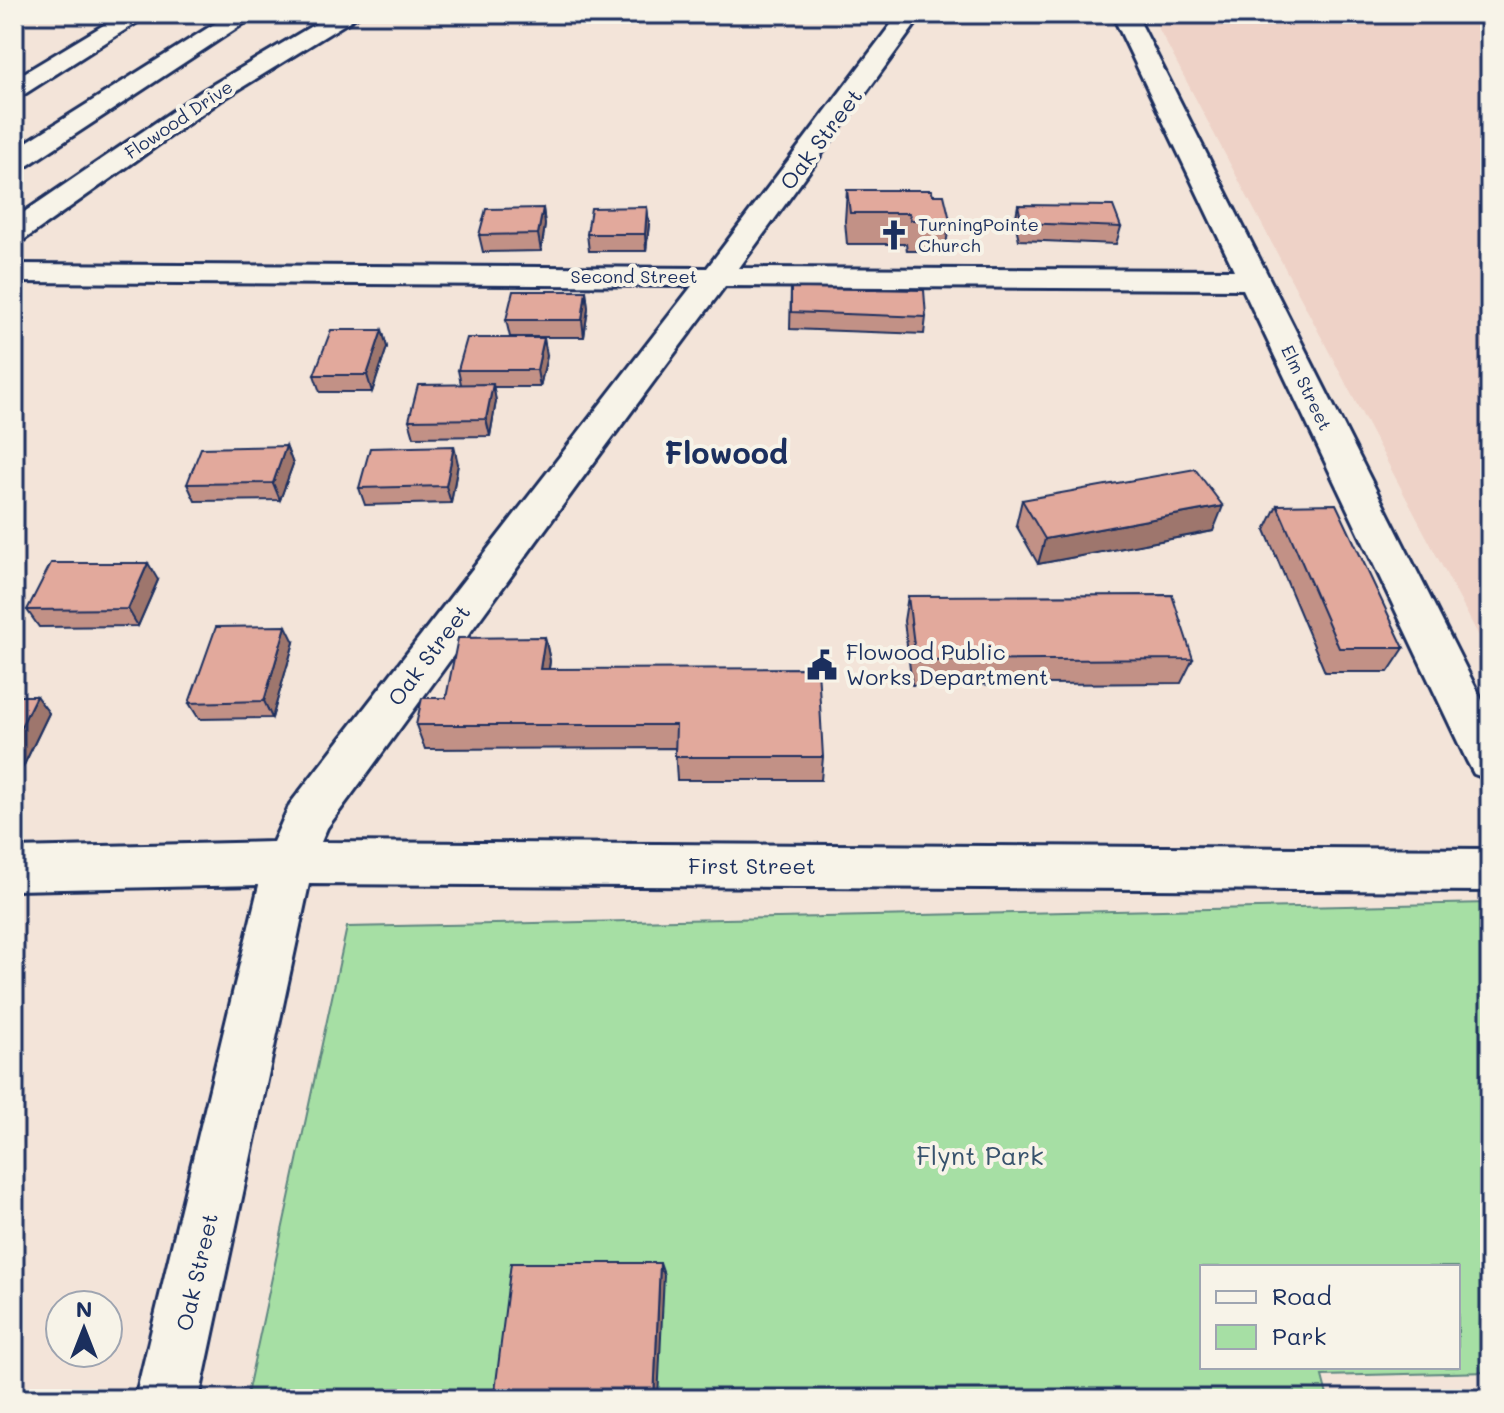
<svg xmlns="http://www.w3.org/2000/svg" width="1504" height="1413" font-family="Mali,sans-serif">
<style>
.built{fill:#eed2c7}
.green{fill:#a6dfa4;stroke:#608781;stroke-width:2;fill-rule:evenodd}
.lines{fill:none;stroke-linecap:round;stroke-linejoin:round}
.minor-casing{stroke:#1b2f5e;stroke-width:6}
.major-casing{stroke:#1b2f5e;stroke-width:6}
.minor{fill:#f7f3e8;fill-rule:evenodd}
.major{fill:#f7f3e8;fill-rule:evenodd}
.wall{fill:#c29186;stroke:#1b2f5e;stroke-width:2}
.shaded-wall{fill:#9e766d;stroke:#1b2f5e;stroke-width:2}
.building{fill:#e2a99c;stroke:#1b2f5e;stroke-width:2}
.labels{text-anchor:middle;stroke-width:8;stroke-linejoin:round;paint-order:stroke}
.far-street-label{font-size:18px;fill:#1b2f5e;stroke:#f7f3e8}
.far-poi-label{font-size:18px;fill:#1b2f5e;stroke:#f7f3e8;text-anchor:start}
.street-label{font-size:22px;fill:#1b2f5e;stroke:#f7f3e8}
.poi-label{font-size:22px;fill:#1b2f5e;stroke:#f7f3e8;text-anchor:start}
.near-park-label{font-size:26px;fill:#37526c;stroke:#f7f3e8}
.district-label{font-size:30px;font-weight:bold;fill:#1b2f5e;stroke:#f7f3e8}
</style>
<rect width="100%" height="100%" fill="#f3e4d9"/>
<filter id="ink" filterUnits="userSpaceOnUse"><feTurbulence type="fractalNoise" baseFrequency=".0125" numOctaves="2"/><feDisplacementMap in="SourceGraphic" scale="16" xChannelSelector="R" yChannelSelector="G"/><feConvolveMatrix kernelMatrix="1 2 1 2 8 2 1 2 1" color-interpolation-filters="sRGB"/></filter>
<g filter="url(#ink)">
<!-- built -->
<path class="built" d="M 1151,14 L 1490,14 L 1490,657 Z"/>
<!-- green -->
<path class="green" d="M 1490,903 L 1490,1372 L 1322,1376 L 1328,1399 L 246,1399 L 347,927 ZM 1202,1267 L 1458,1267 L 1458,1367 L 1202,1367 Z"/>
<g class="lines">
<!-- minor casing -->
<g class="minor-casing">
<path id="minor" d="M 332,14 L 361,14 L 220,101 L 25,239 L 14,242 L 14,219 L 202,91 Z
M 899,14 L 923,14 L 739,268 L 1234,270 L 1112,14 L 1136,14 L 1490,716 L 1490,780 L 1474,774 L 1467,761 L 1243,289 L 725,286 C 590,465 460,648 327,828 L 321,842 L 1490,849 L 1490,891 L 309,884 L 199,1399 L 135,1399 L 259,885 L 14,890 L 14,848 L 273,842 L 290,804 L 692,286 L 14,282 L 14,264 L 707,268 Z"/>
</g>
<!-- major casing -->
<g class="major-casing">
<path id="major" d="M 122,14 L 150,14 L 23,95 L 14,98 L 14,79 Z
M 230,14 L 258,14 L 24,168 L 14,170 L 14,150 Z"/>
</g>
<!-- minor -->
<use href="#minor" class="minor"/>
<!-- major -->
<use href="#major" class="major"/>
</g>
<!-- wall -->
<path class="wall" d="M 847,190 L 933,195 L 950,220 L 945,251 L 907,251 L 906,244 L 847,244 L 845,221 Z
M 1018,205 L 1121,227 L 1116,244 L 1019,240 L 1015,222 Z
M 647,207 L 649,224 L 646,251 L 589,251 L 587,234 Z
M 543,208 L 545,225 L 541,251 L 483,252 L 479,235 Z
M 791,288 L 926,317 L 924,334 L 790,329 Z
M 586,291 L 588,308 L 584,337 L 510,337 L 506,320 Z
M 382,330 L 387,347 L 372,392 L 320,392 L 314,375 Z
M 547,356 L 540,387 L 493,387 L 496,401 L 490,436 L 414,437 L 409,420 L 461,384 L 458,370 Z
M 286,446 L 293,464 L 280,500 L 195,501 L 187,484 Z
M 458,464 L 451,503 L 365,505 L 359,488 Z
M 1022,500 L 1213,531 L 1038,564 L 1016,525 Z
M 1277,505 L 1404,648 L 1388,672 L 1325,672 L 1265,530 Z
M 158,580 L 138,626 L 39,627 L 27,610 Z
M 908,596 L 1193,659 L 1181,683 L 912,685 L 904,621 Z
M 545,637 L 550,661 L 549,669 L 823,757 L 821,780 L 677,780 L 675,748 L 425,749 L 416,725 L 446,698 Z
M 294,642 L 272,718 L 199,719 L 189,703 Z
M 14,696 L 36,696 L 49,713 L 23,767 L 14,767 Z"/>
<!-- shaded-wall -->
<path class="shaded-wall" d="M 647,207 L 649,224 L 646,251 L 645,234 Z
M 543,208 L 545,225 L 541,251 L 538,234 Z
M 586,291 L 588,308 L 584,337 L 582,320 Z
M 382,330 L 387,347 L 372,392 L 367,375 Z
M 544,338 L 547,356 L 540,387 L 537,370 Z
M 493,384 L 496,401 L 490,436 L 486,419 Z
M 286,446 L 293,464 L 280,500 L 273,483 Z
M 454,446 L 458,464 L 451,503 L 446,486 Z
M 1223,506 L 1213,531 L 1038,564 L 1045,539 Z
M 148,563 L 158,580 L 138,626 L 128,609 Z
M 286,626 L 294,642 L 272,718 L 264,701 Z
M 545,637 L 550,661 L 545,692 L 540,669 Z
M 36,696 L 49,713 L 23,767 L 14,757 L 14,741 Z
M 660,1263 L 664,1275 L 658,1399 L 654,1399 Z"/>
<!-- building -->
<path class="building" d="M 847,190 L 931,190 L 933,195 L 944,195 L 950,220 L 911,220 L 909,213 L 850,213 Z
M 1018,205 L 1113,206 L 1121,227 L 1022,223 Z
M 647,207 L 645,234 L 587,234 L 591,208 Z
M 543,208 L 538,234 L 479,235 L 486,209 Z
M 791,288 L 924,290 L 926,317 L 791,312 Z
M 513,291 L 586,291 L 582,320 L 506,320 Z
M 331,330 L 382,330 L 367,375 L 314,375 Z
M 467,338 L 544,338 L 537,370 L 458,370 Z
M 493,384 L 486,419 L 409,420 L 418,385 Z
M 286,446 L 273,483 L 187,484 L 201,448 Z
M 454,446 L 446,486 L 359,488 L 370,448 Z
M 1195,469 L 1223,506 L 1045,539 L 1022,500 Z
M 1336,504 L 1404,648 L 1339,648 L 1277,505 Z
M 51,563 L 148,563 L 128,609 L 27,610 Z
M 1172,595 L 1193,659 L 916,661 L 908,596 Z
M 286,626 L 264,701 L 189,703 L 216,627 Z
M 545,637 L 540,669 L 818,668 L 823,757 L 675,757 L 676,725 L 416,725 L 422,698 L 446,698 L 458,638 Z
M 14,696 L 36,696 L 14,741 Z
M 511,1263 L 660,1263 L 654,1399 L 494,1399 Z"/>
</g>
<!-- icons -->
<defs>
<g id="church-bare" transform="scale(2.4)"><path d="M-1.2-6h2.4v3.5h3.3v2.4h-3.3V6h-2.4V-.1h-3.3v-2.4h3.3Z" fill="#1b2f5e" stroke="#f7f3e8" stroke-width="2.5" paint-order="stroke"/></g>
<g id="civic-bare" transform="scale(2.4)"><path d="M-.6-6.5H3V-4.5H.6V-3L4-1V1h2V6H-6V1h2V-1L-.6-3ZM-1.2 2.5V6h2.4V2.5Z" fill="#1b2f5e" stroke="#f7f3e8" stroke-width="2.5" paint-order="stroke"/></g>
</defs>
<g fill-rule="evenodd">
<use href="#church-bare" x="894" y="235"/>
<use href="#civic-bare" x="822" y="665"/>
</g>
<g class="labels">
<!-- far-street labels -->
<g class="far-street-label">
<text transform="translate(179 120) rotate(-34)" y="6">Flowood Drive</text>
<text x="634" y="283">Second Street</text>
<text transform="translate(1306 388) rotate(64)" y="6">Elm Street</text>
</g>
<!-- far-poi labels -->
<g class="far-poi-label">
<text x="918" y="231">TurningPointe<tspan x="918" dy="21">Church</tspan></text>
</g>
<!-- street labels -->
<g class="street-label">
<text transform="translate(821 139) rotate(-53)" y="8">Oak Street</text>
<text transform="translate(429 655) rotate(-53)" y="8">Oak Street</text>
<text x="752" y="874">First Street</text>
<text transform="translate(197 1272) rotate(-77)" y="8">Oak Street</text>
</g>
<!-- poi labels -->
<g class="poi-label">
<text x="846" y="660">Flowood Public<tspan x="846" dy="25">Works Department</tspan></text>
</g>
<!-- near-park labels -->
<g class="near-park-label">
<text x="980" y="1165">Flynt Park</text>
</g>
<!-- district labels -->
<g class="district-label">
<text x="726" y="464">Flowood</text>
</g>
</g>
<!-- margin -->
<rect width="1504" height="1413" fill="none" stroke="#f7f3e8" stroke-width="48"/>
<rect x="24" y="24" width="1456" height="1365" fill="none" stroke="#1b2f5e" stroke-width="3" filter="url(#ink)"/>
<!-- legend -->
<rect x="1200" y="1265" width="260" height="104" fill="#f7f3e8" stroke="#9fa5b1" stroke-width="2"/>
<rect x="1216" y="1291" width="40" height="12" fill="#f7f3e8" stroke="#9fa5b1" stroke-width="2"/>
<text x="1272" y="1305" font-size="24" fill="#1b2f5e">Road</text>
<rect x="1216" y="1325" width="40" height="24" fill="#a6dfa4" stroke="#9fa5b1" stroke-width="2"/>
<text x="1272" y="1345" font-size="24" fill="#1b2f5e">Park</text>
<!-- north arrow -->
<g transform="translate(84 1329)"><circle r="38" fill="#f7f3e8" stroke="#9fa5b1" stroke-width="2"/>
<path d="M0-6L14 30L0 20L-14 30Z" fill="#1b2f5e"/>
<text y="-12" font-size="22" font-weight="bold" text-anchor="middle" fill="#1b2f5e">N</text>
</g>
</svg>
